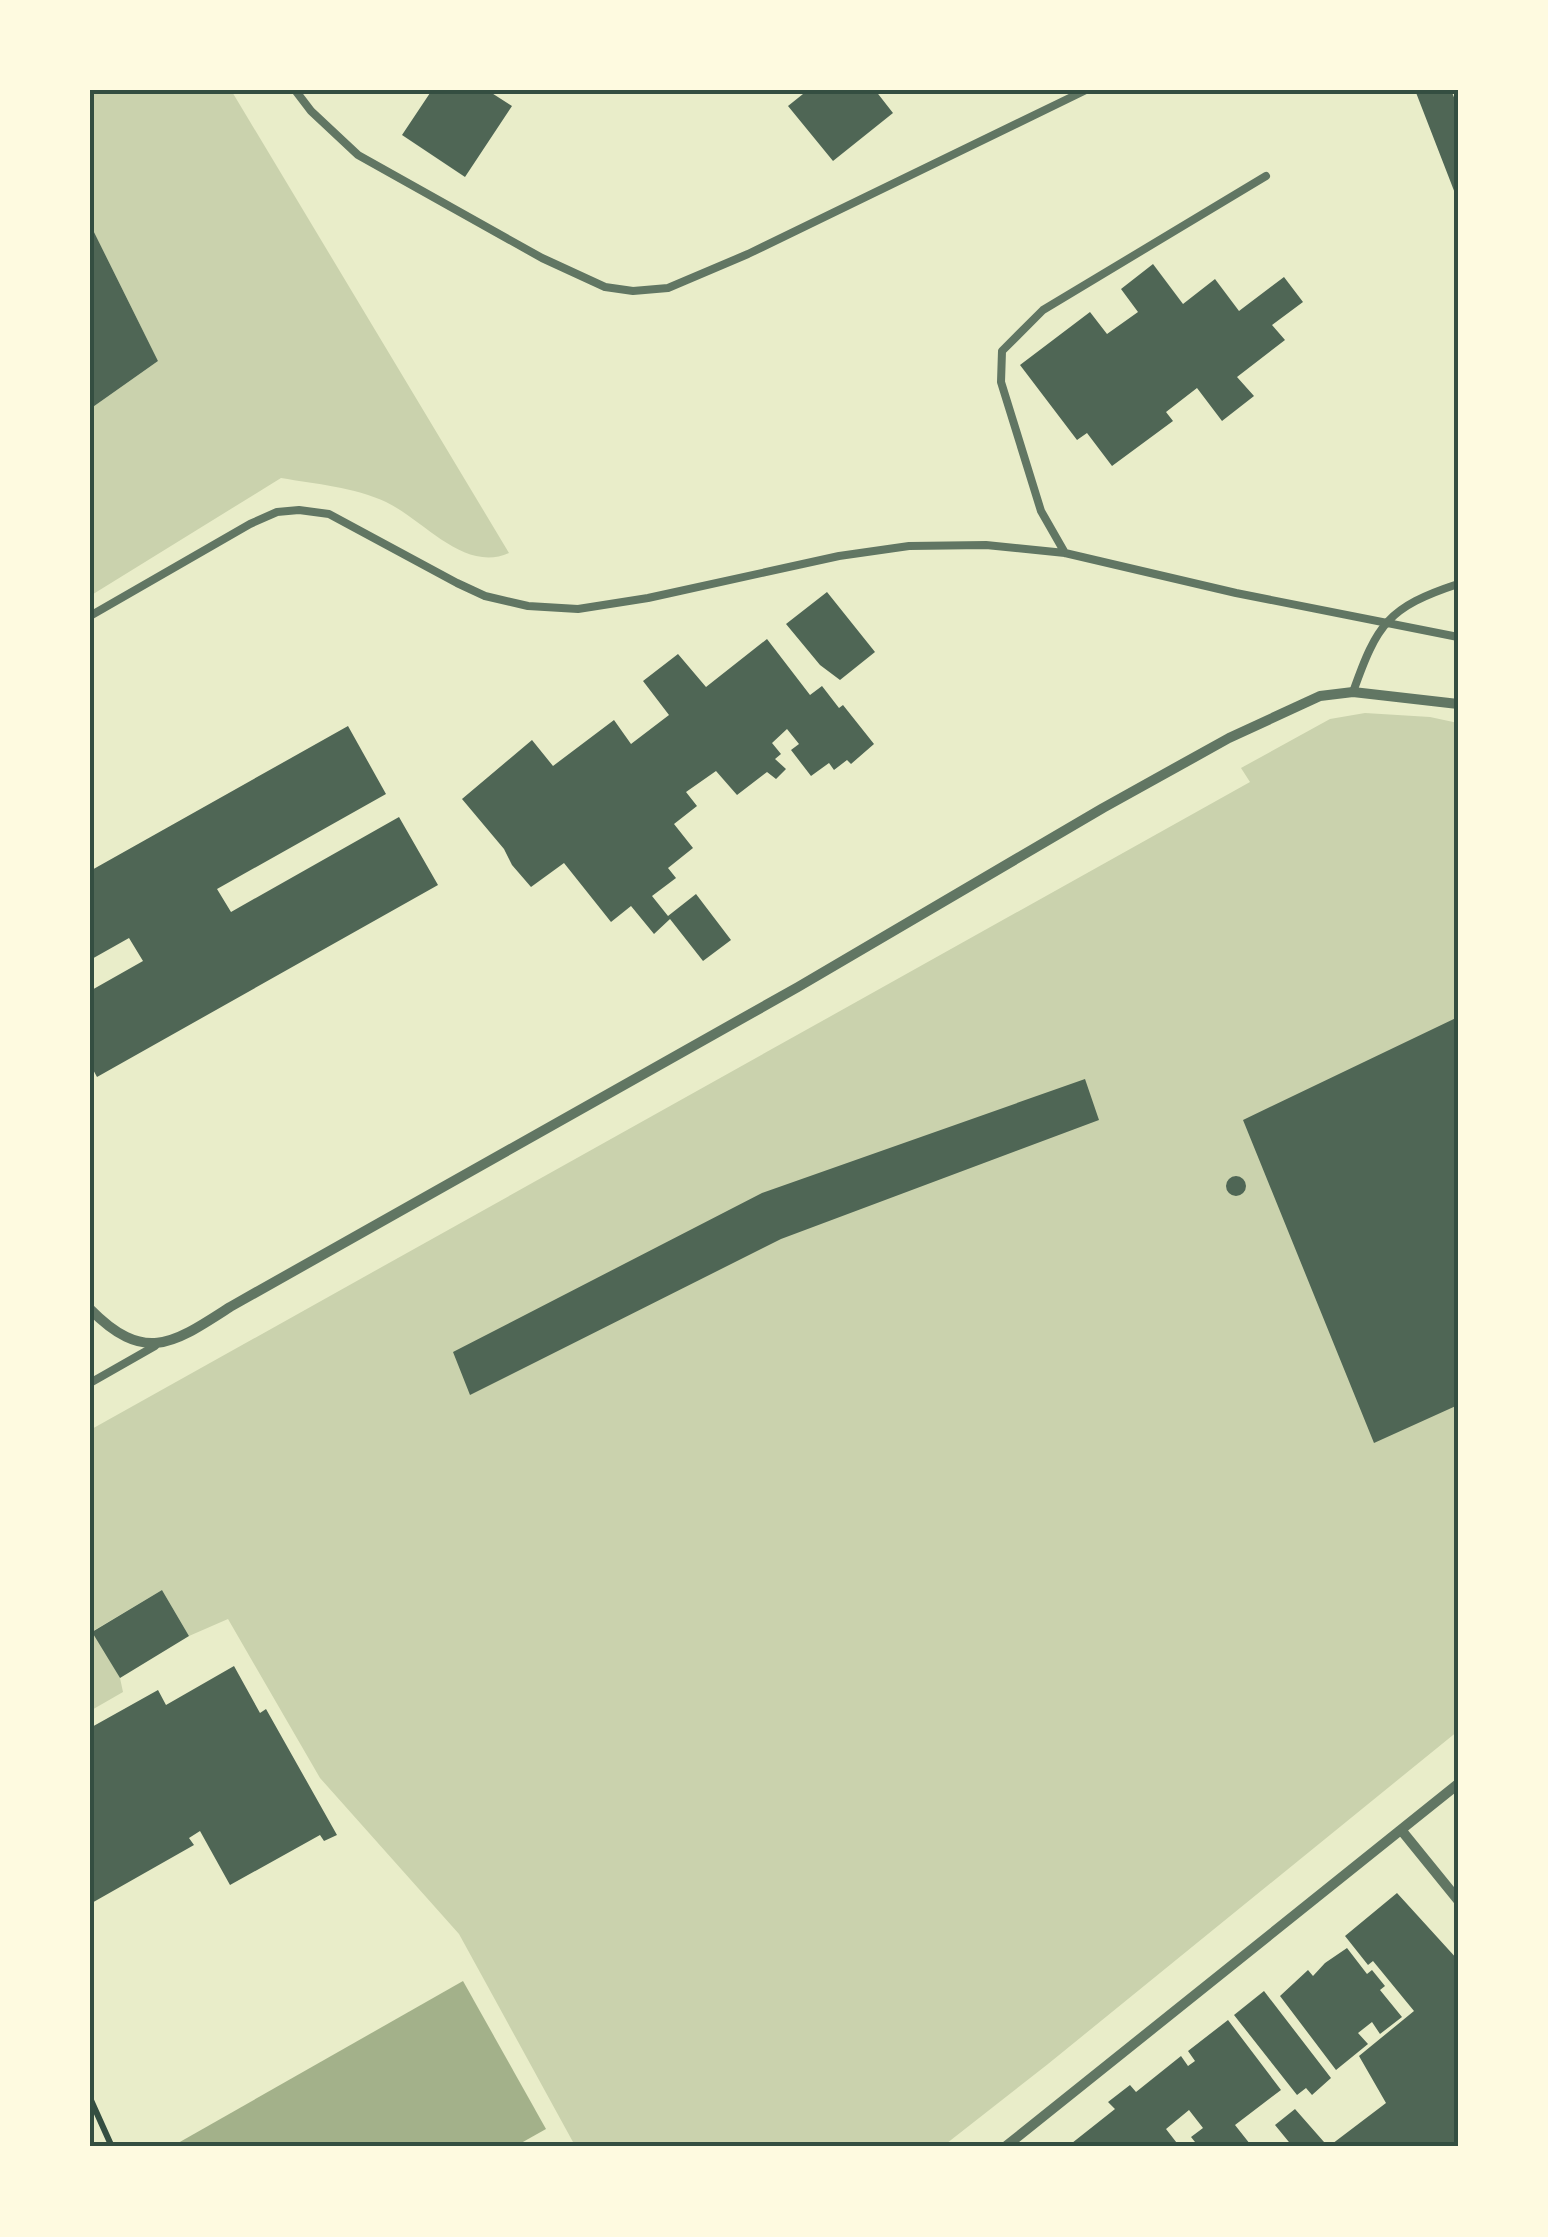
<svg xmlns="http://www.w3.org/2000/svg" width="1548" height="2237" font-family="Georgia,serif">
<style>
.green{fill:#cad2ad}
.water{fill:#a3b18a}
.building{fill:#4f6655}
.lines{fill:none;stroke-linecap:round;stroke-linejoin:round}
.path{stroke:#344e41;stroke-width:6}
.service{stroke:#617663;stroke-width:8}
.minor{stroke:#617663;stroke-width:10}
.neatline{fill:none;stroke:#344e41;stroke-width:4}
</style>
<rect width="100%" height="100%" fill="#e9edc9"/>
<!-- green -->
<path class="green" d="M 90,90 L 231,90 L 509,553 C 464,573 424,520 386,502 C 354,487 316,484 281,478 L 90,596 L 90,409 L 158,361 L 90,224 Z
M 1365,713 L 1430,717 L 1458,723 L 1458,1731 L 1048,2064 L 942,2147 L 566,2147 L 573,2142 L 459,1934 L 320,1778 L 228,1619 L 189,1636 L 162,1590 L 93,1631 L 120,1678 L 123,1692 L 90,1711 L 90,1430 L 1250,782 L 1241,768 L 1330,719 Z"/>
<!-- water -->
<path class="water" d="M 463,1981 L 546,2129 L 514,2147 L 171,2147 Z"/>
<!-- building -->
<path class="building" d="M 432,90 L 487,90 L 512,106 L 465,177 L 402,135 Z
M 808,90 L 875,90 L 893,113 L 833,161 L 788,106 Z
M 1415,90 L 1451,90 L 1458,107 L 1458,201 Z
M 90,224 L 158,361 L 90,409 Z
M 1153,264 L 1183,304 L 1215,279 L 1239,311 L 1284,277 L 1303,302 L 1272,325 L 1285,340 L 1237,377 L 1254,396 L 1222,421 L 1197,388 L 1166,412 L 1173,421 L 1112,466 L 1087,433 L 1077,440 L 1020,365 L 1090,312 L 1107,334 L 1138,312 L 1121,289 Z
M 827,592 L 875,652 L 840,680 L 820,665 L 786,624 Z
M 767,639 L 810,695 L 822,686 L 839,708 L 843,705 L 874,744 L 851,764 L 847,760 L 834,770 L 829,763 L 811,776 L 791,750 L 799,744 L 787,729 L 772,743 L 781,754 L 775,759 L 786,769 L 776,779 L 767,772 L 737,795 L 716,771 L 686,792 L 697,806 L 674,824 L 693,848 L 668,868 L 676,878 L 652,896 L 668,916 L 696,894 L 731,940 L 703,961 L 670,919 L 654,934 L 631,906 L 611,922 L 564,863 L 531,887 L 512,865 L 504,849 L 462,799 L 532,740 L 553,766 L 614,720 L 631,744 L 669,715 L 643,681 L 678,654 L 706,687 Z
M 348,726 L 386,794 L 217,889 L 231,912 L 399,817 L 438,885 L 97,1077 L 90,1064 L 90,991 L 143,961 L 129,938 L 90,960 L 90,871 Z
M 1458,1017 L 1458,1405 L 1374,1443 L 1243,1120 Z
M 1085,1079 L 1099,1120 L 781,1239 L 470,1395 L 453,1352 L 762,1193 Z
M1226 1186a10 10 0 1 1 20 0a10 10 0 1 1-20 0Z
M 162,1590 L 189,1636 L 120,1678 L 92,1632 Z
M 234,1666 L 260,1713 L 266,1709 L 337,1835 L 324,1841 L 320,1835 L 230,1885 L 200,1831 L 189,1838 L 194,1845 L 90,1904 L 90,1728 L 158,1690 L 166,1705 Z
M 1397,1893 L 1458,1960 L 1458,2147 L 1328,2147 L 1386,2103 L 1359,2056 L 1414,2011 L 1373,1961 L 1368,1965 L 1345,1936 Z
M 1347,1948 L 1367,1974 L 1372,1970 L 1385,1986 L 1380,1990 L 1402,2017 L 1380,2034 L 1372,2022 L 1358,2033 L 1368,2044 L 1336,2070 L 1280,1996 L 1308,1970 L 1313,1976 L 1325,1963 Z
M 1264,1991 L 1331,2078 L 1312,2095 L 1306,2088 L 1297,2095 L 1234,2015 Z
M 1228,2020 L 1281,2090 L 1235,2125 L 1250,2144 L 1247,2147 L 1222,2147 L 1219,2143 L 1216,2147 L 1187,2147 L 1195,2142 L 1191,2137 L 1203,2128 L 1189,2110 L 1166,2129 L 1180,2147 L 1067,2147 L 1115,2109 L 1108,2102 L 1130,2085 L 1136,2092 L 1181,2056 L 1188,2066 L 1195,2061 L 1188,2051 Z
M 1295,2109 L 1324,2142 L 1327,2147 L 1293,2147 L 1275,2125 Z"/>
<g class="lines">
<!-- path -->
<path class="path" d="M 90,2098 L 112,2147"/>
<!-- service -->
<path class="service" d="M 295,90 L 311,111 L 358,155 L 542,258 L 605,287 L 633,291 L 668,288 L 748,254 L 1086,90
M 1065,553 L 1041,511 L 1001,382 L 1002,351 L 1043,310 L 1266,176
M 90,616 L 250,524 L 277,512 L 299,510 L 329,514 L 457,583 L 485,596 L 528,606 L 578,609 L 648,598 L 839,556 L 909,546 L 986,545 L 1065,553 L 1236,593 L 1458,637
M 1353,692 C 1377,624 1388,607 1458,584
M 90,1383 L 155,1346"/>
<!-- minor -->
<path class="minor" d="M 90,1309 C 145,1365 174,1343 230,1307 L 798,987 L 1103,808 L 1229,738 L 1320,696 L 1353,692 L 1458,704
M 1402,1831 L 1458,1900
M 1005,2147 L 1458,1784"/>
</g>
<!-- border -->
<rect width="1548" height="2237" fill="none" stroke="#fefae0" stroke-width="185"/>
<rect x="92" y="92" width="1364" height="2052" class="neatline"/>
</svg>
